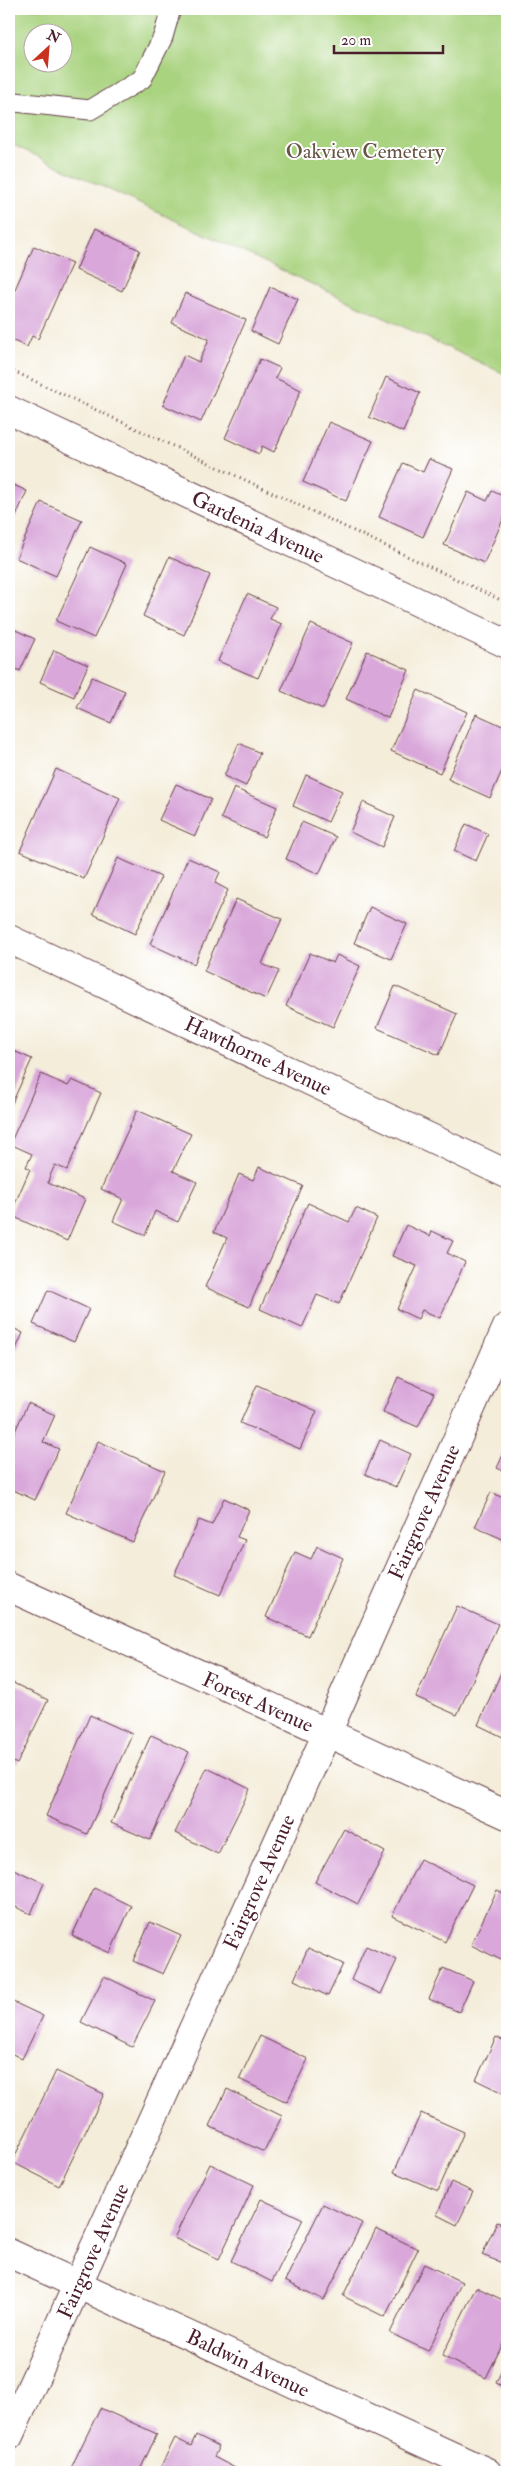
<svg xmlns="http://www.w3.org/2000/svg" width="516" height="2481" font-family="'IM FELL Double Pica',serif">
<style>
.green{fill:#a9d37f;stroke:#7a7955;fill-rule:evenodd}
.building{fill:#d9a7da}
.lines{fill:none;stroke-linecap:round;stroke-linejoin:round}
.service-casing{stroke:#643e45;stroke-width:21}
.minor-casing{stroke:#643e45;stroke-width:30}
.tertiary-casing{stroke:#643e45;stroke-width:30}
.path{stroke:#643e45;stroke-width:3;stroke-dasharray:1 4;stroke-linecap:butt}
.service{stroke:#fff;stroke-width:19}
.minor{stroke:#fff;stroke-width:28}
.tertiary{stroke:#fff;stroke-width:28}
.labels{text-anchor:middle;stroke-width:4;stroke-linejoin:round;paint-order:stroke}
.park-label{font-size:21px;fill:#654;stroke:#fff}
.street-label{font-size:21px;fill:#4a1f2b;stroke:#fff}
</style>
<rect width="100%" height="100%" fill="#fff"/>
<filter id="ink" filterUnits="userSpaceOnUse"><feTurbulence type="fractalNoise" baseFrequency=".02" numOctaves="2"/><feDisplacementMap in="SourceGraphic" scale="10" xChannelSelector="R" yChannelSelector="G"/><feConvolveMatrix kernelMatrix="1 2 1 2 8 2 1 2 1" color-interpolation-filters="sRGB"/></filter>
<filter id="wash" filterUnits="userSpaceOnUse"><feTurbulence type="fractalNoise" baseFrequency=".0096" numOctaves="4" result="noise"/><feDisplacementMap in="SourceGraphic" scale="20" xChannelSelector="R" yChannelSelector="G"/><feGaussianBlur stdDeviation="1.12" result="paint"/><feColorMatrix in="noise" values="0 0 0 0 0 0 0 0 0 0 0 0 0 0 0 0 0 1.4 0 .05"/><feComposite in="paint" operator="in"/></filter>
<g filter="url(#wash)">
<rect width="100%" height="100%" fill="#f4edda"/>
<!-- green -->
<path class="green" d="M 9,9 L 507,9 L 507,375 L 9,143 ZM 32,32 L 62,32 L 62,62 L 32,62 Z"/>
<g id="blocks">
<!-- building -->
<path class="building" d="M 94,229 L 140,250 L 122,291 L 76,270 Z
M 34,246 L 72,263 L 38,339 L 32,336 L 27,347 L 9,339 L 9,303 Z
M 270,287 L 298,299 L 278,344 L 251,331 Z
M 185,293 L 246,320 L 201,422 L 163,405 L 184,355 L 199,362 L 209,339 L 172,323 Z
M 260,359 L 280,368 L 275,378 L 301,390 L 274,452 L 262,446 L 259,454 L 225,438 Z
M 386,377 L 420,393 L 403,432 L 369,417 Z
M 329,422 L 373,441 L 346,501 L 303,482 Z
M 507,455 L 507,469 L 502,467 Z
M 429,459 L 453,469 L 423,537 L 379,517 L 403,463 L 423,472 Z
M 9,483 L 27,491 L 9,532 Z
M 492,491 L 507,498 L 507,510 L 484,563 L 444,545 L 468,492 L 487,501 Z
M 41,502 L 82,520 L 56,576 L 16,558 Z
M 90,547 L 127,564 L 94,638 L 56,621 Z
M 169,557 L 210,575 L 184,635 L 143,616 Z
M 247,594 L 276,607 L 270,619 L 282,624 L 258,678 L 218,661 Z
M 311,624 L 353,643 L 323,709 L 281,691 Z
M 9,627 L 35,639 L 20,671 L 9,666 Z
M 54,650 L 88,665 L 74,697 L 40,682 Z
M 367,651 L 409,670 L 388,718 L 346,699 Z
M 92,677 L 125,691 L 111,723 L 77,708 Z
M 418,690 L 467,712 L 440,773 L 391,751 Z
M 476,714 L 507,728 L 507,759 L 490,798 L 448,779 Z
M 239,743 L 260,753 L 246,786 L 224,776 Z
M 56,769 L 120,798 L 84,879 L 20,851 Z
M 306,775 L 342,791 L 328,822 L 293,806 Z
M 176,784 L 211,799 L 195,836 L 159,820 Z
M 234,788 L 277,807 L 264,837 L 221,818 Z
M 9,798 L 14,800 L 9,811 Z
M 363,802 L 395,817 L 382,847 L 350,832 Z
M 302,822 L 336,837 L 319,874 L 286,859 Z
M 466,824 L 488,834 L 476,861 L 454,851 Z
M 118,858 L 161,877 L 135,934 L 93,914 Z
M 188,858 L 220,872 L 215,883 L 228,890 L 194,964 L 150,944 Z
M 236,899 L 282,919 L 262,964 L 279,971 L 266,999 L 204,971 Z
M 370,907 L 407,924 L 391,959 L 354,943 Z
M 310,953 L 333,963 L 337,955 L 360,966 L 333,1027 L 286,1006 Z
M 395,986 L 457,1014 L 439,1055 L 377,1028 Z
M 9,1049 L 32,1059 L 9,1110 Z
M 41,1074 L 68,1086 L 72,1080 L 101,1093 L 67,1170 L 55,1165 L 49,1178 L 48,1183 L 85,1199 L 67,1241 L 10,1215 L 30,1169 L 26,1167 L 32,1154 L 10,1144 Z
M 137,1110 L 191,1134 L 173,1171 L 197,1182 L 178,1222 L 155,1211 L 145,1235 L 113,1221 L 123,1199 L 101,1189 Z
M 259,1167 L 303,1186 L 249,1307 L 205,1287 L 227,1238 L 214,1232 L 239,1174 L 253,1180 Z
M 308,1203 L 349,1222 L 356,1208 L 377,1218 L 339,1304 L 317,1295 L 302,1328 L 260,1309 Z
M 406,1225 L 430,1236 L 432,1231 L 453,1241 L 447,1253 L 465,1262 L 440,1318 L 422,1310 L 418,1319 L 397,1309 L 417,1266 L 392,1256 Z
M 48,1290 L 89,1309 L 74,1342 L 33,1324 Z
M 9,1326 L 23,1333 L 9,1365 Z
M 398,1377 L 434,1393 L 418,1427 L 383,1412 Z
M 257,1385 L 317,1411 L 300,1449 L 240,1423 Z
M 28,1403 L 55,1415 L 43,1442 L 59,1449 L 35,1500 L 9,1488 L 9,1444 Z
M 380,1440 L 411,1454 L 396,1487 L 365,1474 Z
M 98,1441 L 165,1471 L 133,1542 L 66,1513 Z
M 507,1446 L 507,1473 L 497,1468 Z
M 491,1492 L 507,1500 L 505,1540 L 475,1527 Z
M 224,1498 L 249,1510 L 237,1537 L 245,1540 L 220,1595 L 174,1575 L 199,1520 L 212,1525 Z
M 317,1546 L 343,1558 L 308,1636 L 266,1617 L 295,1552 L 311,1559 Z
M 457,1606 L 498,1624 L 457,1715 L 416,1697 Z
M 507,1659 L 507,1739 L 478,1725 Z
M 9,1681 L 48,1700 L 17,1764 L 9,1760 Z
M 90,1715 L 132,1734 L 87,1834 L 46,1816 Z
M 151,1735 L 189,1752 L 150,1840 L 111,1823 Z
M 207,1768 L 250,1789 L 218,1854 L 175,1833 Z
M 344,1829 L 385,1852 L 358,1904 L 315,1882 Z
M 420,1859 L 473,1885 L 445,1942 L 392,1916 Z
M 9,1867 L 44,1883 L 31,1914 L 9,1904 Z
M 94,1888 L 131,1906 L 110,1953 L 72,1936 Z
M 497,1890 L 507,1895 L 507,1963 L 471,1945 Z
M 150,1922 L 181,1936 L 163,1974 L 133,1961 Z
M 366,1946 L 397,1960 L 381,1994 L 351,1980 Z
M 308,1948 L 343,1964 L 328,1996 L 294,1980 Z
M 443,1968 L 473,1981 L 459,2012 L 429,1999 Z
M 104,1976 L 155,2001 L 132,2047 L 81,2022 Z
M 9,2000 L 43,2016 L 22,2059 L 9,2052 Z
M 260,2036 L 308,2059 L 287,2102 L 239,2079 Z
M 496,2037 L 507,2042 L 507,2089 L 505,2094 L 476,2080 Z
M 56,2071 L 104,2094 L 59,2186 L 12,2162 Z
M 227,2089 L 282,2116 L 264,2152 L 209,2126 Z
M 421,2113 L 464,2132 L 438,2191 L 394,2172 Z
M 210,2164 L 254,2185 L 219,2259 L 174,2238 Z
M 451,2182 L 473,2192 L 457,2225 L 437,2215 Z
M 261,2199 L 303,2219 L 272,2282 L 231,2261 Z
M 323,2204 L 362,2223 L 324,2300 L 285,2281 Z
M 497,2222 L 507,2226 L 507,2259 L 505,2264 L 482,2255 Z
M 376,2229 L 418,2249 L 385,2317 L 343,2296 Z
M 424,2264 L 462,2282 L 428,2351 L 390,2333 Z
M 476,2287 L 507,2302 L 507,2335 L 486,2378 L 442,2356 Z
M 507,2359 L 507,2388 L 496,2383 Z
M 100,2408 L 157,2434 L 139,2472 L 69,2472 Z
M 196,2435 L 219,2446 L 214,2457 L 237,2469 L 236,2472 L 158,2472 L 175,2438 L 191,2446 Z"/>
</g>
</g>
<g filter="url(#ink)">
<use href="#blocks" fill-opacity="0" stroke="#643e45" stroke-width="1"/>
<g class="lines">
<!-- service casing -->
<g class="service-casing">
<path id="service" d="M 9,99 L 15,102 L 90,110 L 142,79 L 163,37 L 171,9"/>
</g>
<!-- minor casing -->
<g class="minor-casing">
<path id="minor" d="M 9,939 L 507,1174
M 9,1587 L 507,1815
M 9,2253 L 487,2472
M 9,2436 L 327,1733 L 507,1327"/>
</g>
<!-- tertiary casing -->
<g class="tertiary-casing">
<path id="tertiary" d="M 9,410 L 507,644"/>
</g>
<!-- path -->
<path class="path" d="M 9,369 L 507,603"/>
<!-- service -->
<use href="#service" class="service"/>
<!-- minor -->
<use href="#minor" class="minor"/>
<!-- tertiary -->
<use href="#tertiary" class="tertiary"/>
</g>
</g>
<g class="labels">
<!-- park labels -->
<g class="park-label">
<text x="365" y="158">Oakview Cemetery</text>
</g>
<!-- street labels -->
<g class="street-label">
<text transform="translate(258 527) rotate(25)" y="7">Gardenia Avenue</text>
<text transform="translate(258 1056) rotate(25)" y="7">Hawthorne Avenue</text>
<text transform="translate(424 1512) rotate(-66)" y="7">Fairgrove Avenue</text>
<text transform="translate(258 1702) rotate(24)" y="7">Forest Avenue</text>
<text transform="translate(259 1882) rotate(-66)" y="7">Fairgrove Avenue</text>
<text transform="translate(93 2251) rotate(-66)" y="7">Fairgrove Avenue</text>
<text transform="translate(248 2363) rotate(25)" y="7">Baldwin Avenue</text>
</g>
</g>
<!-- margin -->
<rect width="516" height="2481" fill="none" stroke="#fff" stroke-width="30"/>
<!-- north arrow -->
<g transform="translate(48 48) rotate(26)"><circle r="24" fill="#ffffff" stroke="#b7a5aa"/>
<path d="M0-4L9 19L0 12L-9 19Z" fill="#c8321e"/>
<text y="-8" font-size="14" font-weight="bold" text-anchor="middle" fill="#4a1f2b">N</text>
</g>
<!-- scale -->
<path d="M334 45v8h109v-8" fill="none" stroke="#4a1f2b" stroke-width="2.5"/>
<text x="341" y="45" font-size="15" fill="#4a1f2b" stroke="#ffffff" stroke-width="4" paint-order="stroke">20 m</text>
</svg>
